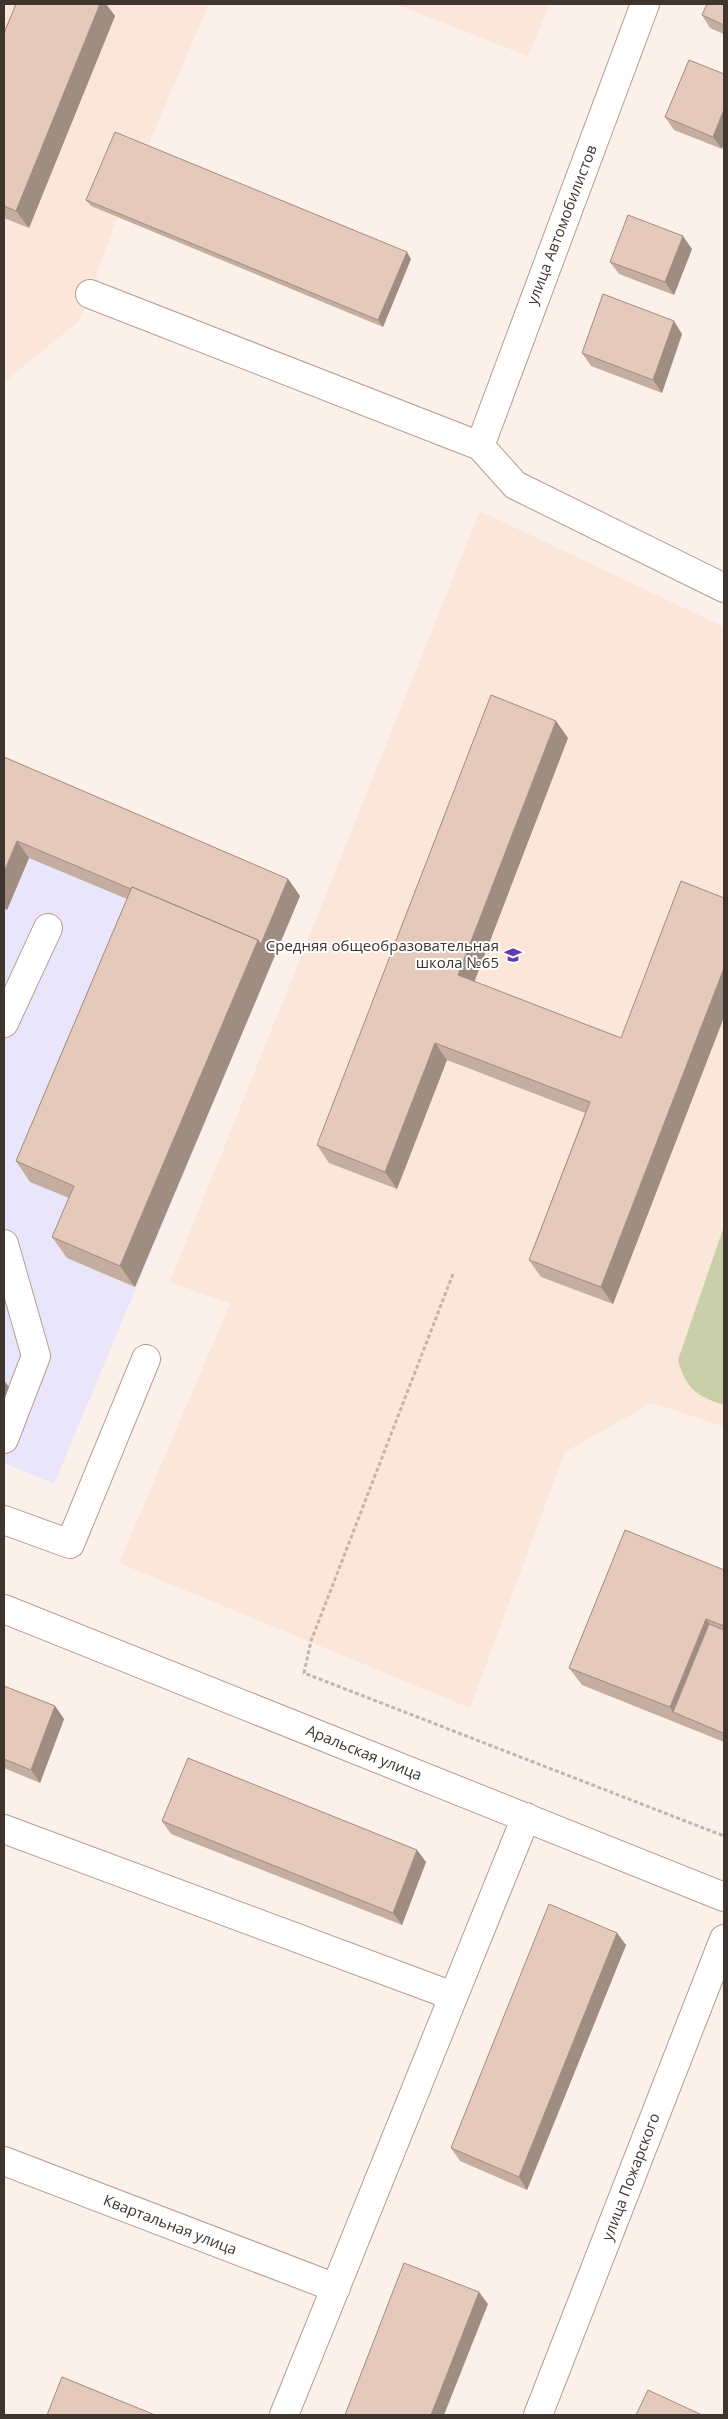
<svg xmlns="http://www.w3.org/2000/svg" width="728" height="2419" font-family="'Open Sans',sans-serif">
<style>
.built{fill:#fce6da}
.medical{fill:#e9e5fb}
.green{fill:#c9cfa9}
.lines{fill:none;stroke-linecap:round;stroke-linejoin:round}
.minor-casing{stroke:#b79c8e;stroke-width:30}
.path{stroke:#c1b6b0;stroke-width:3;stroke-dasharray:4 2.5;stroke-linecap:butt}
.minor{stroke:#fff;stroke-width:28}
.wall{fill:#c5ada0}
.shaded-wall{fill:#a08d82}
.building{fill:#e5c9ba;stroke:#a08d82}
.labels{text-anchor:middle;stroke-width:4;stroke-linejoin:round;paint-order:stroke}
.street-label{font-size:15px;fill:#3f342e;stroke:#fff}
.poi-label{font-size:15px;fill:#3f342e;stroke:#fff;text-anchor:end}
</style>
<rect width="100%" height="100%" fill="#fcf0ea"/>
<!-- built -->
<path class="built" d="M 4,4 L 209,4 L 117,217 L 90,294 L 78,322 L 4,382 Z
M 395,4 L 550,4 L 528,56 Z
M 480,511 L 724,627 L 724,1427 L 652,1403 L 565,1452 L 470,1708 L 119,1563 L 230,1304 L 170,1282 Z"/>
<!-- medical -->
<path class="medical" d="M 4,769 L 300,896 L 54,1484 L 4,1463 Z"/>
<!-- green -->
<path class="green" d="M 724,1226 L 724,1405 C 696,1396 686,1389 678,1360 Z"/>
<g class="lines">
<!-- minor casing -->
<g class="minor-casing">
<path id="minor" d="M 90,294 L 480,446 L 515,485 L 724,588
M 480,446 L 645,4
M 4,1023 L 48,928
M 4,1244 L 36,1356 L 4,1439
M 4,1520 L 70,1544 L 146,1359
M 4,1609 L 724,1897
M 4,1829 L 453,1996
M 4,2161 L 336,2288
M 284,2415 L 526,1817
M 538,2415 L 724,1939"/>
</g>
<!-- path -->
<path class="path" d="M 453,1274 L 311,1641 L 304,1673 L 724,1836"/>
<!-- minor -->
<use href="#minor" class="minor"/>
</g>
<!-- wall -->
<path class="wall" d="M 16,4 L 106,4 L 115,16 L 29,228 L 4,218 L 4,33 Z
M 724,4 L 724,34 L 710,28 L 702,15 Z
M 689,60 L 722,149 L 674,130 L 665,117 Z
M 86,200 L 411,259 L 383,327 L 91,206 Z
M 692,249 L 674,295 L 619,274 L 610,262 Z
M 682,334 L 662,393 L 591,366 L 582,353 Z
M 568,738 L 474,982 L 621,1038 L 724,898 L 724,1017 L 613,1304 L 541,1277 L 529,1260 L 585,1113 L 447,1060 L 397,1189 L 329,1163 L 317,1145 Z
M 4,757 L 288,879 L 300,896 L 135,1287 L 67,1258 L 52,1237 L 69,1198 L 30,1182 L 16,1161 L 127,899 L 29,858 L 7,910 L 4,909 Z
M 724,1570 L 724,1742 L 582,1685 L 569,1668 Z
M 4,1686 L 55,1706 L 64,1719 L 40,1783 L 4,1768 Z
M 162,1821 L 417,1850 L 426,1862 L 402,1925 L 171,1834 Z
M 617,1933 L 626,1945 L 527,2190 L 460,2161 L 451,2148 Z"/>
<!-- shaded-wall -->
<path class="shaded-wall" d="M 100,4 L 106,4 L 115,16 L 29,228 L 16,211 Z
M 724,109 L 724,144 L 722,149 L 713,137 Z
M 683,236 L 692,249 L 674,295 L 665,282 Z
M 407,252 L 411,259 L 383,327 L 378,320 Z
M 674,321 L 682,334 L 662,393 L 653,380 Z
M 556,721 L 568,738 L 470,993 L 458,975 Z
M 17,841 L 29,858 L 7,910 L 4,906 L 4,872 Z
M 288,879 L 300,896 L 135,1287 L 120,1266 L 258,940 Z
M 724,968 L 724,1017 L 613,1304 L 601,1287 Z
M 435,1043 L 447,1060 L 397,1189 L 385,1172 Z
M 4,1380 L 9,1387 L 4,1400 Z
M 706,1619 L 718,1636 L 673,1712 L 670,1707 Z
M 55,1706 L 64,1719 L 40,1783 L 31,1770 Z
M 417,1850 L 426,1862 L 402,1925 L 393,1913 Z
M 617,1933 L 626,1945 L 527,2190 L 519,2177 Z
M 479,2292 L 488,2304 L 444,2415 L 431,2415 Z"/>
<!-- building -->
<path class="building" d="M 16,4 L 100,4 L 16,211 L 4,206 L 4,33 Z
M 707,4 L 724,4 L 724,25 L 702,15 Z
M 689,60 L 724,74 L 724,109 L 713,137 L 665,117 Z
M 115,132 L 407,252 L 378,320 L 86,200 Z
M 628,215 L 683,236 L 665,282 L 610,262 Z
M 603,294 L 674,321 L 653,380 L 582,353 Z
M 491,695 L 556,721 L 458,975 L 621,1038 L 681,881 L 724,898 L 724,968 L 601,1287 L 529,1260 L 590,1102 L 435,1043 L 385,1172 L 317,1145 Z
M 4,757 L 288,879 L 261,944 L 258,940 L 132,887 L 131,889 L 17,841 L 4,872 Z
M 132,887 L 258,940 L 120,1266 L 52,1237 L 74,1186 L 16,1161 Z
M 625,1530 L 724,1570 L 724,1626 L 706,1619 L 670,1707 L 569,1668 Z
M 709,1624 L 724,1630 L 724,1730 L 723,1733 L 673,1712 Z
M 4,1686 L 55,1706 L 31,1770 L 4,1759 Z
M 188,1758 L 417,1850 L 393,1913 L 162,1821 Z
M 549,1904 L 617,1933 L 519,2177 L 451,2148 Z
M 404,2263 L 479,2292 L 431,2415 L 345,2415 Z
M 62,2377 L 155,2415 L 47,2415 Z
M 648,2390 L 702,2415 L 636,2415 Z"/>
<!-- icons -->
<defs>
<g id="school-bare" transform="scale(1.35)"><path d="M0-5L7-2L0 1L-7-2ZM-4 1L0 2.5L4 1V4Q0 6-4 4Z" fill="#6339b1" stroke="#fff" stroke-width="2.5" paint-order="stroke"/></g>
</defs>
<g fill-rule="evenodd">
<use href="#school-bare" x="513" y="955"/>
</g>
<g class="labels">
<!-- street labels -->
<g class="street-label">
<text transform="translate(562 225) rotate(-69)" y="5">улица Автомобилистов</text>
<text transform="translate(364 1753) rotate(22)" y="5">Аральская улица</text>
<text transform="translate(631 2177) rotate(-69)" y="5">улица Пожарского</text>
<text transform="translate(170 2225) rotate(21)" y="5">Квартальная улица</text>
</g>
<!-- poi labels -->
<g class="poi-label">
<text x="499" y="951">Средняя общеобразовательная<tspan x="499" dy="17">школа №65</tspan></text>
</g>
</g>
<!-- border -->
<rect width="728" height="2419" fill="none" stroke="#3f342e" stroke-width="10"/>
</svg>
